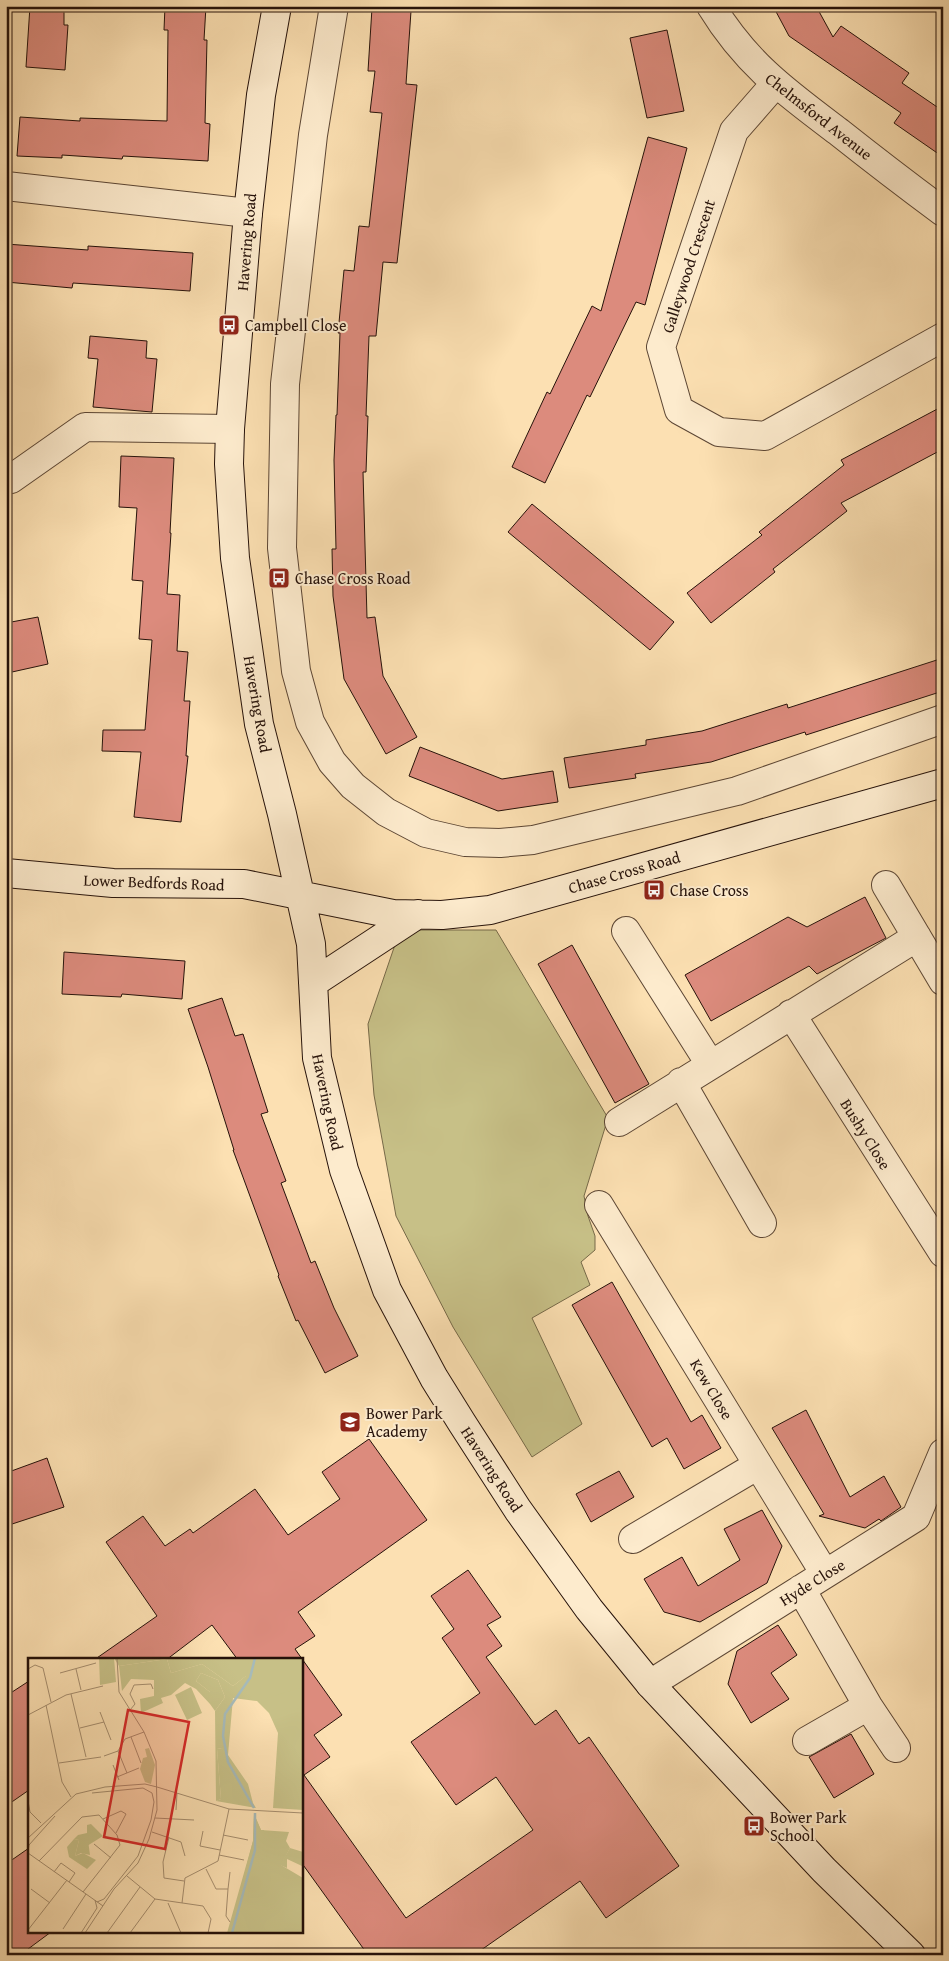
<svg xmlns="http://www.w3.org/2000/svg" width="949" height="1961" font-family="'Gentium Book Plus',serif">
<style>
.green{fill:#c7c087;stroke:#766948}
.building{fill:#dc8b7d;stroke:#26120a}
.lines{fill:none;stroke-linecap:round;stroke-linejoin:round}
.street-casing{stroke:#5c4634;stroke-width:30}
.secondary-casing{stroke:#26120a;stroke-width:30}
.street{stroke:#fdebcd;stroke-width:28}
.secondary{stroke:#fdebcd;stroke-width:28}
.labels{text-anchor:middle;stroke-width:4;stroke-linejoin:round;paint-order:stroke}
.street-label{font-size:16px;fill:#26120a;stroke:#fdebcd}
.poi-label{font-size:16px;fill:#26120a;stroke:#fdebcd;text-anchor:start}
.inset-river{fill:none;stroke:#a6bab9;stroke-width:2.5}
.inset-road{fill:none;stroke:#a68e6f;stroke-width:1}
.view{fill:#d62828;fill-opacity:0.15;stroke:#d62828;stroke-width:2.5}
.inset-edge{fill:none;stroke:#26120a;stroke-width:2.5}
</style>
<rect width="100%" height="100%" fill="#fce0b2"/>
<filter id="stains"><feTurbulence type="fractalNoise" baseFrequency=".004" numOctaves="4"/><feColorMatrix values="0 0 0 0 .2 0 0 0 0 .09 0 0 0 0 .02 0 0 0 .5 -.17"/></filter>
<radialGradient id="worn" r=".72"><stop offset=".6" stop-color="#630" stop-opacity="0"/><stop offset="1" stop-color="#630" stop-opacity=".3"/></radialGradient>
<!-- green -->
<path class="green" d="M 400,930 L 496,930 L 608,1118 L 584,1196 L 588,1216 L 595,1236 L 595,1250 L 581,1262 L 590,1285 L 532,1318 L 582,1424 L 532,1457 L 453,1327 L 396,1216 L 374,1095 L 368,1024 Z"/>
<!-- building -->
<path class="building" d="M 30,6 L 64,6 L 64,25 L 68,25 L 65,70 L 26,67 Z
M 165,6 L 206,6 L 204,40 L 207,40 L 205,123 L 210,124 L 208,161 L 123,156 L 122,159 L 62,155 L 62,158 L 17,156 L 20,117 L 80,121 L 80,118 L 167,121 L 168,30 L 164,30 Z
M 773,6 L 816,6 L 833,37 L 841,26 L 909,73 L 902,83 L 943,111 L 943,157 L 894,123 L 901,113 L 789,36 Z
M 372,8 L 411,11 L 406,84 L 417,85 L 397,263 L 383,262 L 376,336 L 369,336 L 366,416 L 368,416 L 366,472 L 363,472 L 367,618 L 375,617 L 383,676 L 417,737 L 386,754 L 344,679 L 333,596 L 332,549 L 336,549 L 334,460 L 336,415 L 337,415 L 340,333 L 338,333 L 344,270 L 354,271 L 359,226 L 369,227 L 382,113 L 370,112 L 375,71 L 368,71 Z
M 667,30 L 684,111 L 647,118 L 630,38 Z
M 648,137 L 687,148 L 645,305 L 636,302 L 590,397 L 587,395 L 545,483 L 512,467 L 547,392 L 550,394 L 592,306 L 601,311 Z
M 6,244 L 88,250 L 88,246 L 193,253 L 190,291 L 73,283 L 72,288 L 6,282 Z
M 90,336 L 147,341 L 146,358 L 157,359 L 152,412 L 93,407 L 98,359 L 88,358 Z
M 943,406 L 943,449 L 841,503 L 847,511 L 773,569 L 775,572 L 711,623 L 687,593 L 762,535 L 759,532 L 844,465 L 841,460 Z
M 121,456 L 174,458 L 170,533 L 171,533 L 167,594 L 180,595 L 177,651 L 188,652 L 184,701 L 190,701 L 186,756 L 188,756 L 181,822 L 134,817 L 141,752 L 102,751 L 103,730 L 145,730 L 152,640 L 139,639 L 143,581 L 132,580 L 137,508 L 119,507 Z
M 532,504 L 674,622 L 650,650 L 508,532 Z
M 38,617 L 48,664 L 12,672 L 6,644 L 6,623 Z
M 943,658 L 943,691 L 806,735 L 805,732 L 711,762 L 635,774 L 636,778 L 569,788 L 564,758 L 646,745 L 646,740 L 702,731 L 787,704 L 788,708 Z
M 420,747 L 502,779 L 553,771 L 558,802 L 498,811 L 409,776 Z
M 865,897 L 886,938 L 817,974 L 809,966 L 711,1021 L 685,975 L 788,917 L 807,927 Z
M 572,945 L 649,1084 L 615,1103 L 538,964 Z
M 64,952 L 185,961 L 182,999 L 122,994 L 121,997 L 62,994 Z
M 222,998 L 235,1036 L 243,1034 L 268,1112 L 261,1114 L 286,1181 L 281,1183 L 311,1263 L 315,1261 L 334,1308 L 358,1356 L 325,1373 L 298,1320 L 296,1321 L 278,1276 L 279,1275 L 233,1150 L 234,1150 L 208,1067 L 188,1009 Z
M 612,1282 L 691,1422 L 702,1415 L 721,1448 L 684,1469 L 667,1438 L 652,1447 L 572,1305 Z
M 806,1410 L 850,1497 L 884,1476 L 901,1507 L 881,1521 L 879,1519 L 865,1528 L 819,1516 L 824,1514 L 772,1428 Z
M 369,1439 L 427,1520 L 298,1612 L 315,1636 L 295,1649 L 342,1715 L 314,1735 L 330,1757 L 304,1775 L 406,1918 L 533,1830 L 496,1777 L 456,1805 L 411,1742 L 480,1693 L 442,1638 L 454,1629 L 431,1596 L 468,1570 L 501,1617 L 487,1625 L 502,1646 L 486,1657 L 535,1725 L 556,1710 L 579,1744 L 589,1737 L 679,1866 L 606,1918 L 580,1881 L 474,1955 L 368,1955 L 301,1862 L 301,1660 L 238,1660 L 212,1625 L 166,1660 L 94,1660 L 157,1616 L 106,1542 L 143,1516 L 165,1546 L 190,1529 L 193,1533 L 255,1489 L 288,1535 L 340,1499 L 322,1472 Z
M 47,1458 L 64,1507 L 6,1526 L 6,1473 Z
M 619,1471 L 634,1497 L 591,1522 L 576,1494 Z
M 762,1510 L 782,1546 L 767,1583 L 700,1622 L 664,1612 L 644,1579 L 682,1557 L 698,1586 L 740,1560 L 724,1529 Z
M 778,1625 L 797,1655 L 771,1673 L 789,1699 L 751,1723 L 728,1684 L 737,1651 Z
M 29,1681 L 29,1790 L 6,1806 L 6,1696 Z
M 851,1734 L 874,1774 L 834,1798 L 809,1757 Z
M 29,1848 L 29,1932 L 51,1932 L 20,1955 L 6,1955 L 6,1864 Z"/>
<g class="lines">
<!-- street casing -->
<g class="street-casing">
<path id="street" d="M 334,6 L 313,135 L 285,384 L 282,548 L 296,671 L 310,722 L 332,762 L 353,786 L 386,812 L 426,833 L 465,842 L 500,843 L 533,840 L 737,791 L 943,719
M 711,6 C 747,65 787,93 840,133 C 874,160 908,186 943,212
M 775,84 L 734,131 L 661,347 L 679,410 L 719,432 L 765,436 L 943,337
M 6,186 L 248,213
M 6,480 L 11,479 L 85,427 L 230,429
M 886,885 L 943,981
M 626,931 L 710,1064
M 791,1014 L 943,1253
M 681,1082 L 762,1223
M 619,1122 L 917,937
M 599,1205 L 825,1574
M 633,1539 L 758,1465
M 801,1589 L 868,1706 L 896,1748
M 650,1684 L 916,1517 L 943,1453
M 807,1741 L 868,1706"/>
</g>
<!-- secondary casing -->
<g class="secondary-casing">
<path id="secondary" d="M 277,6 L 261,95 L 248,213 L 230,429 L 229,464 L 235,558 L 259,724 L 282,814 L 311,944 L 317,1058 L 344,1170 L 387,1290 L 434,1378 L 462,1423 L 518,1510 L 589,1609 L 650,1684 L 824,1870 L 911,1955
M 6,873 L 113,883 L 244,884 L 393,914 L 442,915 L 490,910 L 943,783
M 313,983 L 418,914"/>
</g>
<!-- street -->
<use href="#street" class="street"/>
<!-- secondary -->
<use href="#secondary" class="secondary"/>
</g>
<!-- icons -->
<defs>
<g id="bus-square" transform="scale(1.125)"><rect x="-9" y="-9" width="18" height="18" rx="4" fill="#8f2418" stroke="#fdebcd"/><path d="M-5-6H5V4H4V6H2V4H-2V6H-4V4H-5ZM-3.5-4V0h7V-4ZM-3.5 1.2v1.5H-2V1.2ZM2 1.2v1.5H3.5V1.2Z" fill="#fff"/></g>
<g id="school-square" transform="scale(1.125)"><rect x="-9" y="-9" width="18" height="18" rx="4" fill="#8f2418" stroke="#fdebcd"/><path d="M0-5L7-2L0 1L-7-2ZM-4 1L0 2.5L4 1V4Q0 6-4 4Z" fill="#fff"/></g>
</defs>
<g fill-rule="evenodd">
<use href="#bus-square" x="229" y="325"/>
<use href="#bus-square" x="279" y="578"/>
<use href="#bus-square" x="654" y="890"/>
<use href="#school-square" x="350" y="1422"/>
<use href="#bus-square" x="754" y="1826"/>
</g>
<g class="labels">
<!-- street labels -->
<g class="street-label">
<text transform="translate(819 116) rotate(38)" y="6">Chelmsford Avenue</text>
<text transform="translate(246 242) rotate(-85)" y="6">Havering Road</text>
<text transform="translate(688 266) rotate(-72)" y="6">Galleywood Crescent</text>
<text transform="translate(258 704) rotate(80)" y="6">Havering Road</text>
<text transform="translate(624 872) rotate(-16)" y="6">Chase Cross Road</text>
<text transform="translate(154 882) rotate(2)" y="6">Lower Bedfords Road</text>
<text transform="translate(328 1102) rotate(78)" y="6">Havering Road</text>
<text transform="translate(866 1134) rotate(58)" y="6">Bushy Close</text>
<text transform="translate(712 1389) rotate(59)" y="6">Kew Close</text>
<text transform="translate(492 1469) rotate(57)" y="6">Havering Road</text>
<text transform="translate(812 1582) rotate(-32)" y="6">Hyde Close</text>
</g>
<!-- poi labels -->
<g class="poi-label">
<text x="245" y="331">Campbell Close</text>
<text x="295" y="584">Chase Cross Road</text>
<text x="670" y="896">Chase Cross</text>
<text x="366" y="1419">Bower Park<tspan x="366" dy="18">Academy</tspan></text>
<text x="770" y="1823">Bower Park<tspan x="770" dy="18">School</tspan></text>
</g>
</g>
<!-- overview -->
<g transform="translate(28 1658)">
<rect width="275" height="275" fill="#fce0b2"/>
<path d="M 86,0 L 275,0 L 275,152 L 245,150 L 250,75 L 241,55 L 229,43 L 218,18 L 205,28 L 174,6 L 143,15 L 139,1 L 91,8 ZM 173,15 L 190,22 L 197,39 L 187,53 L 182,46 L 182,34 L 168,23 ZM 163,29 L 174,55 L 159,62 L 147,37 ZM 121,90 L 127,107 L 123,126 L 117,124 L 112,111 L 115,100 L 119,99 L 117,91 ZM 194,90 L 225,145 L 228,150 L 188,143 L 193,141 L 189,91 ZM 226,156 L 233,172 L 261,174 L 258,183 L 262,190 L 253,207 L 275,220 L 275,275 L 199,275 L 225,183 ZM 46,181 L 51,182 L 47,198 L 55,195 L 68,202 L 59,211 L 41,199 L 39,189 Z" fill="#c7c087"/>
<path d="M 221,0 L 275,0 L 275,29 L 229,43 L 205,40 L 200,97 L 220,126 L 225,145 L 196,108 L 194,90 L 189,91 L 193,141 L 188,143 L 187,53 L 197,39 L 190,22 L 173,15 L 168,23 L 182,34 L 182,46 L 168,31 L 157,25 L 143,37 L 133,40 L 135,45 L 113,55 L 112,41 L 126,38 L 126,22 L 103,21 L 94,33 L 91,8 L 139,1 L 143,15 L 174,6 L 205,28 L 219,17 ZM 275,49 L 275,55 L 247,65 L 245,60 ZM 226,156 L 233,172 L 236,172 L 239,198 L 231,203 L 220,236 L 218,273 L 206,267 L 206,255 L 225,183 ZM 59,175 L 62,197 L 53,195 L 47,198 L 51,182 L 46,181 L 50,177 ZM 262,190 L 275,194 L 274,208 L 259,201 L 259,210 L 252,207 Z" fill="#c7c087"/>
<path d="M 71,0 L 86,0 L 88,24 L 72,27 ZM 63,166 L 75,178 L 59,188 L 59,167 Z" fill="#c7c087"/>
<path class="inset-river" d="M 226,150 L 200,104 L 195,78 L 197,56 L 222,20 L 227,0M 204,275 L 227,192 L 227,155"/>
<path class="inset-road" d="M 0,11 L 7,7 L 15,10 L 23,44M 48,11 L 53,32M 32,15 L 68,5M 43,36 L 58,99M 18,47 L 34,124 L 43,139M 102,52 L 107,46 L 102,36 L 106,27 L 123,26 L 125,31M 72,54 L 83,82M 0,57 L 38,37 L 75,28M 52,70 L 76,64M 103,79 L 113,105M 90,93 L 99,115M 76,98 L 90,93 L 97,81 L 116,74M 31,105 L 73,99M 85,107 L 91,122M 89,119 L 111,110M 129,129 L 201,151 L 275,155M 64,135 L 115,130 L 124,135 L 126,144 L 123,162 L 110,198 L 76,241 L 69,244M 0,143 L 2,154 L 13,165M 148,152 L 149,135M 127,160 L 166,162M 75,161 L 93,153 L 98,156 L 88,175M 175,173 L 172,188 L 192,192M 124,174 L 153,184 L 157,198M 195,177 L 220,182M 141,179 L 135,204 L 136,220 L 156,223M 0,180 L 48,136 L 77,129 L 117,126 L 129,129M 66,186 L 83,200M 0,193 L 1,187 L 27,158M 0,195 L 75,248M 191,197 L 216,202M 11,203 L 54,159 L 71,157 L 89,177 L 92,187 L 55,234M 178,211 L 188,231 L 200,231 L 202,214M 26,214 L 33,205 L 47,215 L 41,224M 99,218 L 127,241 L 175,248 L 183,261 L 180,275M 3,231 L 22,245M 200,231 L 198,258 L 202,264M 140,245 L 153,275M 154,245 L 157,220 L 190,203 L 201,151M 35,271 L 58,236M 0,272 L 39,222M 53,275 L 69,250 L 67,242M 57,275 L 86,231 L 110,205 L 121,181 L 129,152 L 128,103 L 116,74 L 91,34 L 89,0M 79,275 L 112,229M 102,275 L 127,241"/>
<path class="view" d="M 100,52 L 161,64 L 137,191 L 76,179 Z"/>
<rect width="275" height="275" class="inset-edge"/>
</g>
<!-- margin -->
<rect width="949" height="1961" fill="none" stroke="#fce0b2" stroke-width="25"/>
<rect x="8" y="8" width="934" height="1946" fill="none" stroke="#26120a" stroke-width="2.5"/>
<rect x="12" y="12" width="924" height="1936" fill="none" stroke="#26120a"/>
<rect width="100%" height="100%" filter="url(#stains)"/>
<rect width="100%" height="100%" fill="url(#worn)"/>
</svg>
